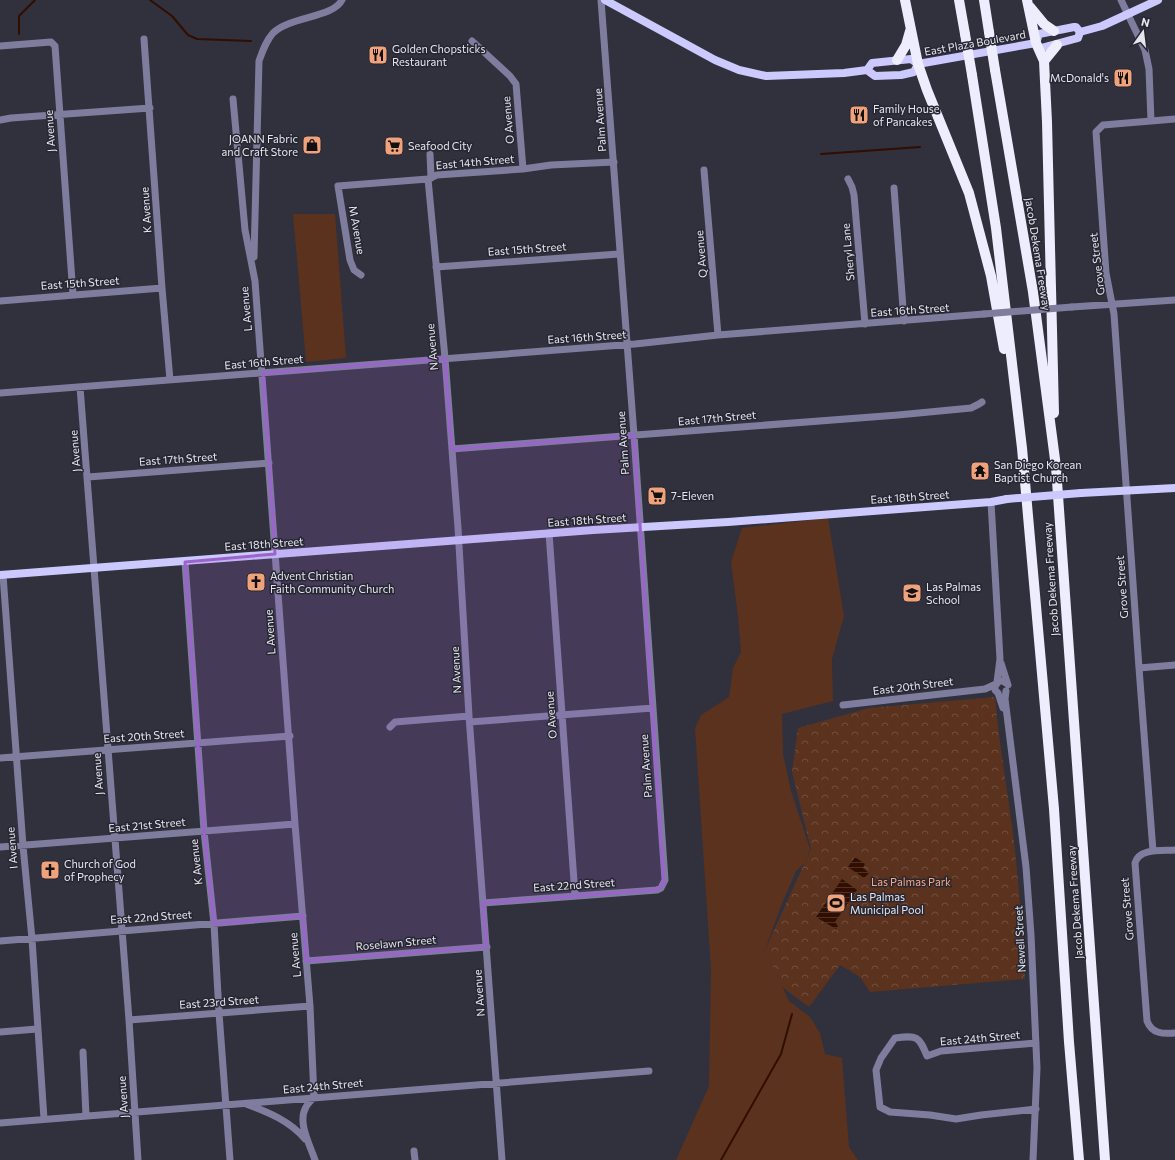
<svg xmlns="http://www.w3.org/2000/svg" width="1175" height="1160" font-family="Commissioner,sans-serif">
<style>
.grass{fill:#5b321d}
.park{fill:url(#park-crowns)}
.water{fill:url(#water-rules)}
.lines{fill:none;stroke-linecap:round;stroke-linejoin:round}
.stream{stroke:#310e00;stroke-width:2}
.minor{stroke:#7e7d9d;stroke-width:7}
.major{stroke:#cbc9fe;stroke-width:8}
.highway{stroke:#ededfd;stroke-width:10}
.minor-bridge{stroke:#7e7d9d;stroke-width:7}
.major-bridge{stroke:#cbc9fe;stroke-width:8}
.highway-bridge{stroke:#ededfd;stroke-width:10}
.marked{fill:#9b64cd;fill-opacity:0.2;stroke:#9b64cd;stroke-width:3;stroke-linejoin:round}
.labels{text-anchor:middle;stroke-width:3;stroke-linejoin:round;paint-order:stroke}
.street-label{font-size:11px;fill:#e5e5ee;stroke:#272633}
.poi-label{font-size:11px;fill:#e5e5ee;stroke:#272633;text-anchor:start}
.park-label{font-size:11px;fill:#faa87f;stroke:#272633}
</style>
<defs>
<pattern id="park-crowns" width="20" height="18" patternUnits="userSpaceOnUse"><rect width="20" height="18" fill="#5b321d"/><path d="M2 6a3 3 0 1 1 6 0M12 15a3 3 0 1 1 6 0" fill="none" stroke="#72503e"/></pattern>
<pattern id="water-rules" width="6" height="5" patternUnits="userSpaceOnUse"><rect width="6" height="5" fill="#310e00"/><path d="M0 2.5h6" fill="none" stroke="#4f3126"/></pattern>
</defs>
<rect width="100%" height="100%" fill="#31303d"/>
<!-- grass -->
<path class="grass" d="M 293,214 L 335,214 L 346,358 L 306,362 Z
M 828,518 L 844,616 L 832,659 L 833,701 L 782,714 L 783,754 L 791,791 L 810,849 L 805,863 L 796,871 L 781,906 L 765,950 L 789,1001 L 810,1017 L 820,1033 L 825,1054 L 842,1058 L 849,1147 L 858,1160 L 676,1160 L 709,1086 L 711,969 L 695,728 L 701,715 L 729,697 L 733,668 L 741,652 L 738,616 L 731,562 L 742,528 Z"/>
<!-- park -->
<path class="park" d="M 995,697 C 999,743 1007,788 1013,833 C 1019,882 1022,931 1025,979 L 870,992 L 860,977 L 840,965 L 809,1007 L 782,987 L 765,950 L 811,849 L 792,772 L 798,728 L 869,708 Z"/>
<!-- water -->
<path class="water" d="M 855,857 L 865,864 L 863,868 L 869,873 L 864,878 L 848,867 Z
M 842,879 L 857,890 L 835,922 L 838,926 L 836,929 L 816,917 Z"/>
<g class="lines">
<!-- stream -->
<path class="stream" d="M 150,0 L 172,16 L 188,35 L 197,39 L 251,41
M 19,34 L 19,16 L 35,0
M 821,154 L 920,147
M 721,1160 L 781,1054 L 792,1014"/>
<!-- minor -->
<path class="minor" d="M 1121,0 L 1145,50 L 1149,69 L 1151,121
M 144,39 L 162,288 L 170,380
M 472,41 L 510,76 L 516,84 L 523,169
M 0,46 L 51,42 L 55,46 L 73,295
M 233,99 L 245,230 L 255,281 L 295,824 L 310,1006 L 314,1097 C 312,1100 308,1103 306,1107 C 297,1122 310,1145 315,1160
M 0,120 L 11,118 L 150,108
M 430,154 L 431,178
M 704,170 L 718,335
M 428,179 L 445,358 L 458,528 L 469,716 L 502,1160
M 848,179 L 852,187 L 854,195 L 865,324
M 894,188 L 904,321
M 254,257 L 259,61 C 263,50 266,41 273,33 C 290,16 333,18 342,0
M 436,267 L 619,254
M 361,275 L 354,270 L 350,260 L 338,186 L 428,179 L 437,175 L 523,169 L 551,165 L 614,162
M 0,301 L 162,288
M 1072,307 L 1175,300
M 80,387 L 129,1020 L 138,1160
M 0,393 L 635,344 L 718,335 L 984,314
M 452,449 L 898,415 L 971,408 L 979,404 L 982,402
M 88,477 L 269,463
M 991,502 L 1000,659 L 997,682
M 549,533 L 575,895
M 185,562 L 204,831 L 214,924 L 219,1013 L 230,1160
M 3,575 L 23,846 L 32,939 L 44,1119
M 1001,663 L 1008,685
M 1139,668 L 1175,665
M 1006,691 L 1005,699 L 1026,867 L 1031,935 L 1037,1068 L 1033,1160
M 843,705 L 985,689 L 996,684
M 1003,708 L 998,693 L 995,690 L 995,686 L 999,681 L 1003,681 L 1006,683
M 470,722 L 653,708
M 390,727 L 395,722 L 469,716
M 0,758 L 290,736
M 0,847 L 295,824
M 1175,850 C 1162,851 1139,848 1135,863 L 1147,1021 C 1152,1034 1163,1034 1175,1033
M 1153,851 L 1139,668 L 1114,314 L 1106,273 L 1096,132 L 1103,125 L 1175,119
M 483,903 L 657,890 L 661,888 L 665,880 L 634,435 L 601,0
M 0,941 L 303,916
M 306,961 L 487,947
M 129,1020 L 310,1006
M 0,1032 L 37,1029
M 1036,1043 L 941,1051 L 927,1056 C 919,1036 917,1035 895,1038 L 881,1058 L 876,1070 L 880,1107 L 890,1112 L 930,1115 L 956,1119 L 981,1115 L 1036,1109
M 83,1052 L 86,1116
M 246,1104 C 268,1112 290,1121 305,1139
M 0,1123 L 649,1071
M 414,1151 L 415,1160"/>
<!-- major -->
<path class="major" d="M 605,0 L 715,60 L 739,70 L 766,76 L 844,73 L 867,70 L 875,76 L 901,75 L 914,72 L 918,64
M 1080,32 L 1102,26 L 1158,0
M 1036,43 L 1039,34 L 1074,27 L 1076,27 L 1080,32
M 1036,44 L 1041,48 L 1078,38 L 1080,32
M 867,70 L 872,63 L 911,59 L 918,64 L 1036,43
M 1081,493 L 1175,488
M 0,575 L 593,530 L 728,522 L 991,502 L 1007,499"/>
<!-- highway -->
<path class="highway" d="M 905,0 L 918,64 L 927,90 L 969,193 L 991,276 L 1004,349
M 959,0 L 965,34
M 984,0 L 989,32
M 1027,0 L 1036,43 L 1044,61 L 1047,122 L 1054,413
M 1030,7 L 1044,24 L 1054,31
M 897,60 L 906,45 L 910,31
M 1044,61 L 1057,45
M 995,70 L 1033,292 L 1056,467 L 1105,1160
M 972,75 L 996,228 L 1022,448 L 1054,809 L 1069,1042 L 1079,1160"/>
<!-- minor-bridge -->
<path class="minor-bridge" d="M 984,314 L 1072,307"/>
<!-- major-bridge -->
<path class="major-bridge" d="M 1007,499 L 1081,493"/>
<!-- highway-bridge -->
<path class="highway-bridge" d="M 989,32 L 995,70
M 965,34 L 972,75"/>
</g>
<!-- marked area -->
<path class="marked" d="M 445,358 L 452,449 L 634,435 L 664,884 L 657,890 L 483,903 L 487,947 L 306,961 L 303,916 L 214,924 L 204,831 L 185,562 L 275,554 L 263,373 Z"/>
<!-- icons -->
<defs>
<g id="restaurant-square" transform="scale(1)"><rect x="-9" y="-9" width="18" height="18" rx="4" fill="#f0a27a" stroke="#272633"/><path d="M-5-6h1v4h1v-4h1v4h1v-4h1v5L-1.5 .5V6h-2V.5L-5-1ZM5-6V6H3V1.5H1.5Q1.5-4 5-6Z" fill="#111"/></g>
<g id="shop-square" transform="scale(1)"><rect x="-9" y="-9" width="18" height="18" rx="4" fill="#f0a27a" stroke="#272633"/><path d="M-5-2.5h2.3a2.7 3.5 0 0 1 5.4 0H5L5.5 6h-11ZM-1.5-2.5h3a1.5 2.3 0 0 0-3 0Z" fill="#111"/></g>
<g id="supermarket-square" transform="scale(1)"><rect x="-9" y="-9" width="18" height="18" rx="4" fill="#f0a27a" stroke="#272633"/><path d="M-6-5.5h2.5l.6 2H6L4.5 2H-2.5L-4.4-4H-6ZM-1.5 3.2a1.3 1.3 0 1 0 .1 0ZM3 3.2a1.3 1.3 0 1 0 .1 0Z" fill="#111"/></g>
<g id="temple-square" transform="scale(1)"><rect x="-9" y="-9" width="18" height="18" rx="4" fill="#f0a27a" stroke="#272633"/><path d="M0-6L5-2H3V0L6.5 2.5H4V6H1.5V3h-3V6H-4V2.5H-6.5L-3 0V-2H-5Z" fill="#111"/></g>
<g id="church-square" transform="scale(1)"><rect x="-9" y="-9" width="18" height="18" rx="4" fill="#f0a27a" stroke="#272633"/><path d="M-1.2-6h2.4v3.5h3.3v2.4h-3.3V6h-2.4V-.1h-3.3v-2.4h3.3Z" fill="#111"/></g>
<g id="school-square" transform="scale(1)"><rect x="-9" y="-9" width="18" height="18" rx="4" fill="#f0a27a" stroke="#272633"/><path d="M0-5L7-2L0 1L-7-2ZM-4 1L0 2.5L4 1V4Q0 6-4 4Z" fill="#111"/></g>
<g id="stadium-square" transform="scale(1)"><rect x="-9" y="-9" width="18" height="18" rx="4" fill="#f0a27a" stroke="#272633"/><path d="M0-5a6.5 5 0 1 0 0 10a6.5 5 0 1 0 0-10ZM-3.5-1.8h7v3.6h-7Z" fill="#111"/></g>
</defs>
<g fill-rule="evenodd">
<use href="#restaurant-square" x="378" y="55"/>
<use href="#restaurant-square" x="1123" y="78"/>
<use href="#restaurant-square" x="859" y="115"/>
<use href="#shop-square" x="312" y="145"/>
<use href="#supermarket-square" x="394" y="146"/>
<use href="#temple-square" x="980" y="471"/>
<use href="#supermarket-square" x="657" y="496"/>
<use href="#church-square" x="256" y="582"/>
<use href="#school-square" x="912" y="593"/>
<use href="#church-square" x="50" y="870"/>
<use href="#stadium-square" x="836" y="903"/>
</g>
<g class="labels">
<!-- street labels -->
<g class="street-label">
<text transform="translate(975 43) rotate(-10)" y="4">East Plaza Boulevard</text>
<text transform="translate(508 120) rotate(-95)" y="4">O Avenue</text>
<text transform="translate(600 120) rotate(-94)" y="4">Palm Avenue</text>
<text transform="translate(50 131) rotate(-94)" y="4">J Avenue</text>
<text transform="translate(475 162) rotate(-5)" y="4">East 14th Street</text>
<text transform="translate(146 210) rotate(-94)" y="4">K Avenue</text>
<text transform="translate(357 230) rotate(80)" y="4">M Avenue</text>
<text transform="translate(527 249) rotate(-4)" y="4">East 15th Street</text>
<text transform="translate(848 252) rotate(-95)" y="4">Sheryl Lane</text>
<text transform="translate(701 254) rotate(-95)" y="4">Q Avenue</text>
<text transform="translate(1038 254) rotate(81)" y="4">Jacob Dekema Freeway</text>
<text transform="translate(1097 264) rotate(-97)" y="4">Grove Street</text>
<text transform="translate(80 283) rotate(-4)" y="4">East 15th Street</text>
<text transform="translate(246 309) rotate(-95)" y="4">L Avenue</text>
<text transform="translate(910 310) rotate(-4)" y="4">East 16th Street</text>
<text transform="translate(587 337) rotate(-4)" y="4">East 16th Street</text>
<text transform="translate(432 347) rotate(-95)" y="4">N Avenue</text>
<text transform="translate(264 362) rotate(-5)" y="4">East 16th Street</text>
<text transform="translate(717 418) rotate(-5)" y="4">East 17th Street</text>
<text transform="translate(623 443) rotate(-94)" y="4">Palm Avenue</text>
<text transform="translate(75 451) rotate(-95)" y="4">J Avenue</text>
<text transform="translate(178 459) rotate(-4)" y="4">East 17th Street</text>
<text transform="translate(910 497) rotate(-4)" y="4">East 18th Street</text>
<text transform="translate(587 520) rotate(-4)" y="4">East 18th Street</text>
<text transform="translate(264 544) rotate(-4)" y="4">East 18th Street</text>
<text transform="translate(1051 579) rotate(-94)" y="4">Jacob Dekema Freeway</text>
<text transform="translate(1122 587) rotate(-94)" y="4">Grove Street</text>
<text transform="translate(270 632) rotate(-94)" y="4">L Avenue</text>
<text transform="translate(456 670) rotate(-93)" y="4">N Avenue</text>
<text transform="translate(913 686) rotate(-7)" y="4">East 20th Street</text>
<text transform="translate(551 715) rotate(-94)" y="4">O Avenue</text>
<text transform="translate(144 736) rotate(-4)" y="4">East 20th Street</text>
<text transform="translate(646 766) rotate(-94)" y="4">Palm Avenue</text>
<text transform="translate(98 774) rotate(-94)" y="4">J Avenue</text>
<text transform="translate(147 825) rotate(-5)" y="4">East 21st Street</text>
<text transform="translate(12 848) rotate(-95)" y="4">I Avenue</text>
<text transform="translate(196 862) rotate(-96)" y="4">K Avenue</text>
<text transform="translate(574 885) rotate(-4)" y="4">East 22nd Street</text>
<text transform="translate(1075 902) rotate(-94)" y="4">Jacob Dekema Freeway</text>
<text transform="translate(1127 909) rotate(-95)" y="4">Grove Street</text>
<text transform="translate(151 917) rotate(-4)" y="4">East 22nd Street</text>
<text transform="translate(1020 939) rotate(-93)" y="4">Newell Street</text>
<text transform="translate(396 943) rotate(-5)" y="4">Roselawn Street</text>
<text transform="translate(295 955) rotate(-95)" y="4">L Avenue</text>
<text transform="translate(479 993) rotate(-94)" y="4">N Avenue</text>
<text transform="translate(219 1002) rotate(-4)" y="4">East 23rd Street</text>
<text transform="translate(980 1038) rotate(-5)" y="4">East 24th Street</text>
<text transform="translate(323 1086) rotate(-5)" y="4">East 24th Street</text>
<text transform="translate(123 1097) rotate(-94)" y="4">J Avenue</text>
</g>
<!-- poi labels -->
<g class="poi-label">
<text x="392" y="53">Golden Chopsticks<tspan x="392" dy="13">Restaurant</tspan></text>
<text x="1109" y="82" text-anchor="end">McDonald's</text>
<text x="873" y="113">Family House<tspan x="873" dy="13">of Pancakes</tspan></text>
<text x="298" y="143" text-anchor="end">JOANN Fabric<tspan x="298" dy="13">and Craft Store</tspan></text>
<text x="408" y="150">Seafood City</text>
<text x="994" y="469">San Diego Korean<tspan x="994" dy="13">Baptist Church</tspan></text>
<text x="671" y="500">7-Eleven</text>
<text x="270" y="580">Advent Christian<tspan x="270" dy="13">Faith Community Church</tspan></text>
<text x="926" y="591">Las Palmas<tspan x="926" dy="13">School</tspan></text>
<text x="64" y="868">Church of God<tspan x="64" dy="13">of Prophecy</tspan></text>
<text x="850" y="901">Las Palmas<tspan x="850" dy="13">Municipal Pool</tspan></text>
</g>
<!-- park labels -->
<g class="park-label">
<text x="911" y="886">Las Palmas Park</text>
</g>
</g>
<!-- north arrow -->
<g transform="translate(1143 32) rotate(14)" stroke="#272633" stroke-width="3" paint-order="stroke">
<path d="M0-3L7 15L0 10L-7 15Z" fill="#e5e5ee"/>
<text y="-6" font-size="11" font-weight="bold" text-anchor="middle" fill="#e5e5ee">N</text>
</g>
</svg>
